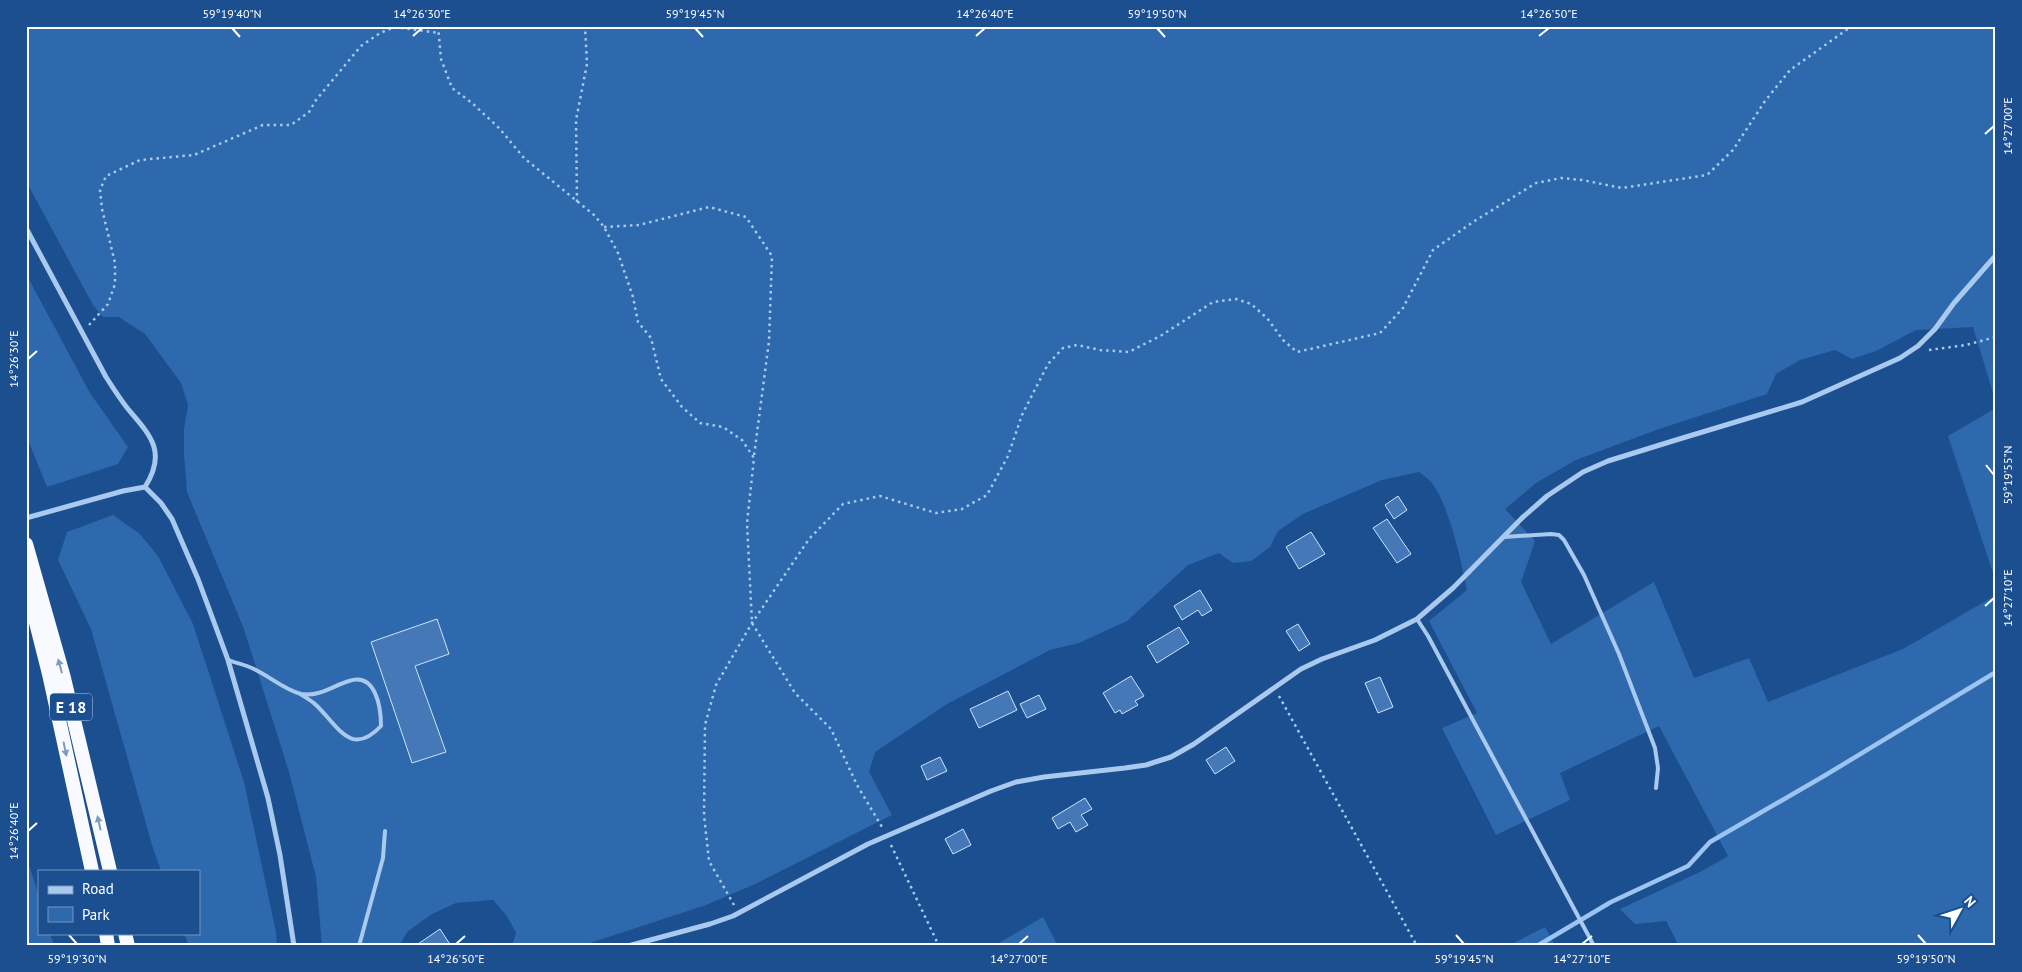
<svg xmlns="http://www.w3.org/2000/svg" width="2022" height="972" font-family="'PT Sans',sans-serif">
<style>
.green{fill:#2e69ad}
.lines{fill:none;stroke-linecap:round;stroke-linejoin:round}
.stream{stroke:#9cc4f0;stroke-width:4.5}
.building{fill:#4478b7;stroke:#cfe3fa}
.path{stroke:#a9c9ee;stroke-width:2.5;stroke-dasharray:2.5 4;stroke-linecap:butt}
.service{stroke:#a9c9ee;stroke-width:4}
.minor{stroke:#a9c9ee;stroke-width:5}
.trunk{stroke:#f8faff;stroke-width:14}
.oneway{fill:#7e9cc1}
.ticks{fill:none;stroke:#fff;stroke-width:2}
.labels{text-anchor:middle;stroke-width:4.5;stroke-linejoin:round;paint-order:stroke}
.shield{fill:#1b4f8f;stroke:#bbcadd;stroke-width:1}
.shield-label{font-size:16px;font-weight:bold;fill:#fff}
.neatline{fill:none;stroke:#fff;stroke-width:2}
.ticks-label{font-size:12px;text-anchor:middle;fill:#fff}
</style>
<rect width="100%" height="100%" fill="#1b4f8f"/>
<!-- green -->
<path class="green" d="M 26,26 L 1996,26 L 1996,403 L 1973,327 L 1916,330 L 1876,351 L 1852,359 L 1835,350 L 1800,360 L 1776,374 L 1767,394 L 1659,429 L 1576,460 L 1536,483 L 1505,509 L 1535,541 L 1521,582 L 1551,644 L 1654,582 L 1694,678 L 1749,658 L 1768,702 L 1903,649 L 1996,595 L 1996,946 L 1679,946 L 1666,921 L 1635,924 L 1620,909 L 1702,871 L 1728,856 L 1659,726 L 1560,773 L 1570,800 L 1496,835 L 1442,728 L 1477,713 L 1429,621 L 1467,590 C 1462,564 1448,501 1431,482 C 1427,478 1423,475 1419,472 L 1382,480 L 1303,514 L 1278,531 L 1270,547 L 1251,561 L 1233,563 L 1219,553 L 1188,565 L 1127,621 L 1079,643 L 1050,650 L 947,704 L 875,752 L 869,772 L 892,815 L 753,885 L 706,905 L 581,946 L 512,946 L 516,933 L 507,916 L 493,900 L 456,903 L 432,914 L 408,931 L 399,946 L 322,946 L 316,877 L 289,772 L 244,629 L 187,492 L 184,454 L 184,429 L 188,405 L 181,383 L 145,334 L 119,317 L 103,317 L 93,305 L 26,181 Z
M 26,274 L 90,393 L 128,447 L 118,464 L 47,487 L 26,435 Z
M 1996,408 L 1996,582 L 1948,436 Z
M 113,515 L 140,534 L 158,556 L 193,624 L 244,782 L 276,932 L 277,946 L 189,946 L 184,933 L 199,933 L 199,871 L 161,871 L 152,845 L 91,629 L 58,560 L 67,532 Z
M 26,856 L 39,896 L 39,933 L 50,933 L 54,946 L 26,946 Z
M 1043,917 L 1058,946 L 994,946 Z
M 1545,927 L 1555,946 L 1508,946 Z"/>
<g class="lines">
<!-- stream -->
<path class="stream" d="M 1537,946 L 1611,902 L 1688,866 L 1710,842 L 1824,776 L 1996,672"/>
</g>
<!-- building -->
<path class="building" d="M 1398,496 L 1407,510 L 1394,519 L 1385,505 Z
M 1387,519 L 1411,554 L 1397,563 L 1373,528 Z
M 1311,532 L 1325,554 L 1299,569 L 1286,547 Z
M 1200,590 L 1212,610 L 1202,616 L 1198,610 L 1182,620 L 1174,606 Z
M 437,619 L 449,654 L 415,666 L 446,752 L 412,763 L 371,642 Z
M 1298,624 L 1310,644 L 1299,651 L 1286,631 Z
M 1179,627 L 1189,643 L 1157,663 L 1147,646 Z
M 1131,676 L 1144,696 L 1135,701 L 1138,705 L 1122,714 L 1120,710 L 1115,713 L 1103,693 Z
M 1380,677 L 1393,707 L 1378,713 L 1365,683 Z
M 1008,691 L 1017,710 L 979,728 L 970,709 Z
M 1039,695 L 1046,709 L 1027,718 L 1020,704 Z
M 1226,747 L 1235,761 L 1215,774 L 1206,760 Z
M 940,757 L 947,771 L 927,780 L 921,766 Z
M 1085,798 L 1092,809 L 1081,815 L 1088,825 L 1076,832 L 1070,822 L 1058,829 L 1052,818 Z
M 963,829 L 971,845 L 953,854 L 945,839 Z
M 440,929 L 451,946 L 415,946 Z"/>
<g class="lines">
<!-- path -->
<path class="path" d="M 438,26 L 441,59 L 452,88 L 472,103 L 499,128 L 524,158 L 594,215 L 604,227 L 618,253 L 633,297 L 638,322 L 651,338 L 661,379 L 682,407 L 700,423 L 723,427 L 742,440 L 754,458 L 747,523 L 752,623 L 795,693 L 831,729 L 857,785 L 882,827
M 577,202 L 576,120 L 587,64 L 585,26
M 604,227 L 639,225 L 709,207 L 746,217 L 772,256 L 769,341 L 754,456
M 89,325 L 108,304 L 115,284 L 115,263 L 102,209 L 100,190 L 106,176 L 140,160 L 194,155 L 263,125 L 291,125 L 309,112 L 316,100 L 361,46 L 380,33 L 395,27 L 439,33
M 1929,350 L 1966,345 L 1996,337
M 1279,696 L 1417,946
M 891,845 L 939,946
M 734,905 L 709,861 L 704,815 L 705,725 L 716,685 L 752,623 L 809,539 L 843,504 L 880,496 L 936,513 L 962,509 L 987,495 L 1008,456 L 1022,415 L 1048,364 L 1063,348 L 1077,345 L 1100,350 L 1129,352 L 1162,335 L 1213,302 L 1236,299 L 1251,304 L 1267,318 L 1283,340 L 1297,352 L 1380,333 L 1403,308 L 1433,250 L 1473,222 L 1536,183 L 1561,178 L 1582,180 L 1622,188 L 1707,175 L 1733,150 L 1765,101 L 1790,70 L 1852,26"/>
<!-- service -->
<path class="service" d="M 1504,537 L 1551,534 L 1559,535 L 1564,540 L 1584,575 L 1619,654 L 1655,748 L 1658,768 L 1656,788
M 1417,619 L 1428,636 L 1594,946
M 228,660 C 236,663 246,665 254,669 C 269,676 285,690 301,694 C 320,697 332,686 349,681 C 376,672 381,708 381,726 C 351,758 338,726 316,705 C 312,701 305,697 300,694
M 359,946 L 383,858 L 385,831"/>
<!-- minor -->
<path class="minor" d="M 1994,26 L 1996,28
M 26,228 L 106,377 C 113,388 120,399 128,409 C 151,436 167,452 145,487 L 123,491 L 26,518
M 145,487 L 161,503 L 172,519 L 198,579 L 228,660 L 268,798 L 280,855 L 294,946
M 628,946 L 710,924 L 733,916 L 868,844 L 991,791 L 1016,782 L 1044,777 L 1125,768 L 1146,765 L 1171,757 L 1194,744 L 1301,669 L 1322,659 L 1375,640 L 1417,619 L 1453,588 L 1522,518 L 1547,496 L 1583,472 L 1608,461 L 1676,440 L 1802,402 L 1900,358 L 1918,346 L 1935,329 L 1954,303 L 1996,255"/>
<!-- trunk -->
<path class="trunk" d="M 26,544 L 64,678 L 110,871
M 26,583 L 49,674 L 92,871
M 106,933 L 108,946
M 125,933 L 128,946"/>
</g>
<!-- one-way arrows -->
<defs><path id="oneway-solid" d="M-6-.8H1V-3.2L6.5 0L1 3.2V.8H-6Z" transform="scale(1.25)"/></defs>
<g class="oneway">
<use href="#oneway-solid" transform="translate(60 666) rotate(-105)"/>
<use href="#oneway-solid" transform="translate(65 749) rotate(78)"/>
<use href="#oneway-solid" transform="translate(99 823) rotate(-103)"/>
</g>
<!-- ticks -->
<path class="ticks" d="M 232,28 L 240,37M 695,28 L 703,37M 1157,28 L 1165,37M 413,36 L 422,28M 976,36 L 985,28M 1539,36 L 1549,28M 1985,134 L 1994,126M 28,359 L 37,351M 1986,465 L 1994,475M 1985,606 L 1994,598M 28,831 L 37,823M 69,935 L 77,944M 1456,935 L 1464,944M 1918,935 L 1926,944M 456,944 L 465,936M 1019,944 L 1028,936M 1582,944 L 1592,936"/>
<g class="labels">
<!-- shield labels -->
<rect class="shield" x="50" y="693.5" width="42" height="27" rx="4"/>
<g class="shield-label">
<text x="71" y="713">E 18</text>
</g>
</g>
<!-- border -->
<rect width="2022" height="972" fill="none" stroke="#1b4f8f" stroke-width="55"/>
<!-- legend -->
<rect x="38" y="870" width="162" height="65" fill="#1b4f8f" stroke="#7695bc"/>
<rect x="48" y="886" width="25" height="8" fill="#a9c9ee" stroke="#7695bc"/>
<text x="82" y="894" font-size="15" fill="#ffffff">Road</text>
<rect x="48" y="907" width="25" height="15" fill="#2e69ad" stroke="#7695bc"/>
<text x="82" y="920" font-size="15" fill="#ffffff">Park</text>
<!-- north arrow -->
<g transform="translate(1960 910) rotate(50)" stroke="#1b4f8f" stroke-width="4" paint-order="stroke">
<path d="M0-4L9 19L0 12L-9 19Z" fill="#ffffff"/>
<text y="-8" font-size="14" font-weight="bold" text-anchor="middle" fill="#ffffff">N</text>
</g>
<rect x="28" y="28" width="1966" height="916" class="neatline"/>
<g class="ticks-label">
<text x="232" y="18">59°19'40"N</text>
<text x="422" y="18">14°26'30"E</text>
<text x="695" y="18">59°19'45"N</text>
<text x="985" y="18">14°26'40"E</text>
<text x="1157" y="18">59°19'50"N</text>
<text x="1549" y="18">14°26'50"E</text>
<text transform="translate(2008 126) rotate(-90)" y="4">14°27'00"E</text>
<text transform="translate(14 359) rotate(-90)" y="4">14°26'30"E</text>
<text transform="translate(2008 475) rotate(-90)" y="4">59°19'55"N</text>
<text transform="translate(2008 598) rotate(-90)" y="4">14°27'10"E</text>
<text transform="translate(14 831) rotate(-90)" y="4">14°26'40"E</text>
<text x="77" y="963">59°19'30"N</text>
<text x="456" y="963">14°26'50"E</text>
<text x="1019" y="963">14°27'00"E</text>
<text x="1464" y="963">59°19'45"N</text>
<text x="1582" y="963">14°27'10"E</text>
<text x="1926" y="963">59°19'50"N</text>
</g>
</svg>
